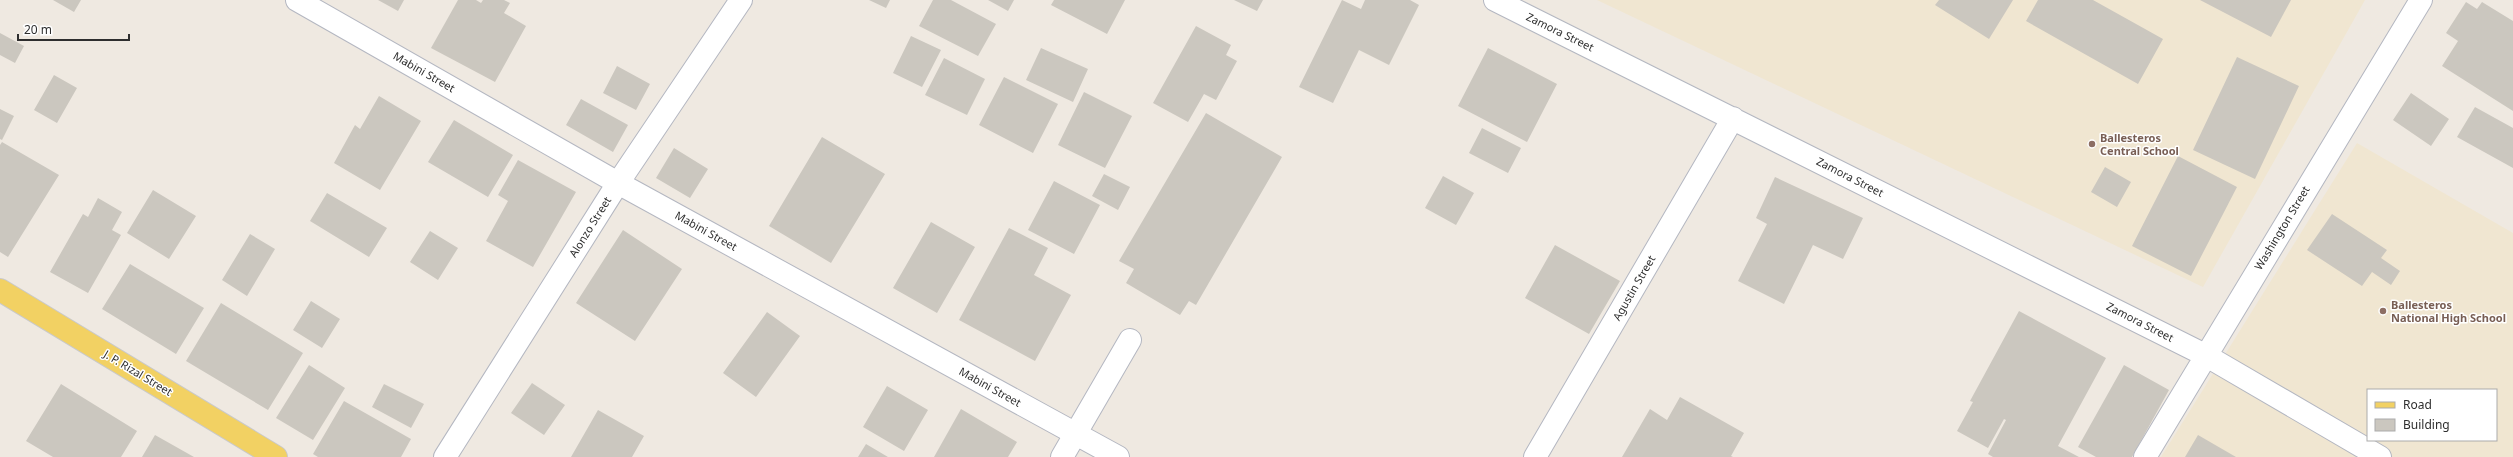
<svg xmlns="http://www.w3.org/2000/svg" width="2513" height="457" font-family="'Noto Sans',sans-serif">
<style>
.education{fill:#f0e6d1;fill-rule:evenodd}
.building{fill:#cbc7bf}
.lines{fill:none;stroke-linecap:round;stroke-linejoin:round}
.minor-casing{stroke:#b4b7c1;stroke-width:24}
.major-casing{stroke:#c9c9c9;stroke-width:24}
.minor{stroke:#fff;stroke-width:22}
.major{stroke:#f2d163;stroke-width:22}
.education-dot{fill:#8d6e63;stroke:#fff;stroke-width:1.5}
.labels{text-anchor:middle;stroke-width:3;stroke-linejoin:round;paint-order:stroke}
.street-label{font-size:11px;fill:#2e2e2e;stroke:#fff}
.education-label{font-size:11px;font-weight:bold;fill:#785e54;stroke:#fff;text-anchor:start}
</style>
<rect width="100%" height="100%" fill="#efe9e1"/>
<!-- education -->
<path class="education" d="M 1597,0 L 2365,0 L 2203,287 Z
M 2357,143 L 2513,233 L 2513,457 L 2161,457 ZM 2368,390 L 2496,390 L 2496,440 L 2368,440 Z"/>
<!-- building -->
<path class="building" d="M 53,0 L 81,0 L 74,12 Z
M 378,0 L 404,0 L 398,11 Z
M 458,0 L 476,0 L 481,3 L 483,0 L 504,0 L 510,3 L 504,13 L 526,26 L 495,82 L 431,48 Z
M 869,0 L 890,0 L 886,8 Z
M 933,0 L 951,0 L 996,24 L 978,56 L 919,26 Z
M 988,0 L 1014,0 L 1008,11 Z
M 1054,0 L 1125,0 L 1107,34 L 1051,5 Z
M 1234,0 L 1263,0 L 1257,11 Z
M 1342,0 L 1361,9 L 1365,0 L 1410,0 L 1419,5 L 1389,65 L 1359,50 L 1333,103 L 1299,87 Z
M 1939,0 L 2013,0 L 1989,39 L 1935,5 Z
M 2038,0 L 2093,0 L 2163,39 L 2138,84 L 2026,21 Z
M 2200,0 L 2291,0 L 2271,37 Z
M 2466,2 L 2477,9 L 2482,2 L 2513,21 L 2513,111 L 2442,66 L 2458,41 L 2446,33 Z
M 1196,26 L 1231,45 L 1226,55 L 1237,61 L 1216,100 L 1204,94 L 1188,122 L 1153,103 Z
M 0,33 L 24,46 L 15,63 L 0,55 Z
M 911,36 L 941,50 L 922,87 L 893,73 Z
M 1041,48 L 1088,69 L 1073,102 L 1026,80 Z
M 1488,48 L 1557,84 L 1527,142 L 1458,106 Z
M 2237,57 L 2299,86 L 2255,179 L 2193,150 Z
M 944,58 L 985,79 L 967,115 L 925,95 Z
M 617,66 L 650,84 L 636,110 L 603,93 Z
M 54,75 L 77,88 L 57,123 L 34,110 Z
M 1004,77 L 1058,104 L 1033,153 L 979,125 Z
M 1084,92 L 1132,116 L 1105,168 L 1058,145 Z
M 2411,93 L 2449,119 L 2431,146 L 2393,120 Z
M 379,96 L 421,121 L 380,190 L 334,163 L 355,125 L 360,129 Z
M 581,99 L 628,125 L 613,152 L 566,125 Z
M 2475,107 L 2513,128 L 2513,168 L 2457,137 Z
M 0,109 L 14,116 L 2,140 L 0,139 Z
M 1206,113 L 1282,157 L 1196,305 L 1189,301 L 1180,315 L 1126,283 L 1134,269 L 1119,261 Z
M 454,120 L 513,155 L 488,197 L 428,162 Z
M 1482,128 L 1521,148 L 1508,173 L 1469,153 Z
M 822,137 L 885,174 L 831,263 L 769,226 Z
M 2,142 L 59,175 L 8,257 L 0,252 L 0,145 Z
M 674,148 L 708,169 L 690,198 L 656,178 Z
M 2178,156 L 2237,187 L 2191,276 L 2132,246 Z
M 518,160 L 576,192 L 533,267 L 486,241 L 508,201 L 498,195 Z
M 2105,167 L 2131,182 L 2117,207 L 2091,192 Z
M 1104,174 L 1130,187 L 1118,210 L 1092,196 Z
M 1443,176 L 1474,193 L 1456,225 L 1425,208 Z
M 1775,177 L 1863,218 L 1843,259 L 1813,245 L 1784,304 L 1738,281 L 1767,224 L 1756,218 Z
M 1054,181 L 1100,205 L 1074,254 L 1028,230 Z
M 153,190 L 196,216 L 169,259 L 127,233 Z
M 327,193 L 387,228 L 369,257 L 310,221 Z
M 98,198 L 122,212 L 112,230 L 121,235 L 88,293 L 50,272 L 83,214 L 88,217 Z
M 2332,214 L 2387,250 L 2381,258 L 2400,271 L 2391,285 L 2372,272 L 2362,286 L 2307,250 Z
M 931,222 L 975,247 L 937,313 L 893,288 Z
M 1009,228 L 1048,248 L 1034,275 L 1071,295 L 1035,361 L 959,320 Z
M 623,230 L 682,269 L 635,341 L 576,303 Z
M 430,231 L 458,248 L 438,280 L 410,262 Z
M 250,234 L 275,249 L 247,296 L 222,280 Z
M 1555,245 L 1620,281 L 1589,334 L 1525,298 Z
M 130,264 L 204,308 L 176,354 L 102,309 Z
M 311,301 L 340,319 L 322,348 L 293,330 Z
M 221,303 L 303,353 L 268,410 L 186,361 Z
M 2019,311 L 2106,358 L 2058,446 L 2079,457 L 1993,457 L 1988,454 L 2006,420 L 2004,419 L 1988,448 L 1957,431 L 1973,402 L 1970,401 Z
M 767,312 L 800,336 L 756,397 L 723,373 Z
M 309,365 L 345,388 L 313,440 L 276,418 Z
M 2124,365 L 2169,390 L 2132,457 L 2096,457 L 2078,447 Z
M 532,383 L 565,405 L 544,435 L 511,413 Z
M 61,384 L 137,431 L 121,457 L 53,457 L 26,441 Z
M 384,384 L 424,404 L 411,428 L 372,407 Z
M 887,386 L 928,410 L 904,451 L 863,427 Z
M 1680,397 L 1744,433 L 1731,456 L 1733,457 L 1622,457 L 1650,409 L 1667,420 Z
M 344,401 L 411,439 L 401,457 L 318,457 L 313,454 Z
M 961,409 L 1017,442 L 1008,457 L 934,457 Z
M 598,410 L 644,436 L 632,457 L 571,457 Z
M 155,435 L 194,457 L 142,457 Z
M 2198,435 L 2236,457 L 2185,457 Z
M 866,444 L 888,457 L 858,457 Z"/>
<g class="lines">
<!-- minor casing -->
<g class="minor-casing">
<path id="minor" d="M 297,0 L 618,183 L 1118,457
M 1495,0 L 2205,355 L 2380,457
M 445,457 L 618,183 L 741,0
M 1062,457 L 1130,340
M 1535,457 L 1733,118
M 2145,457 L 2421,0"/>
</g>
<!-- major casing -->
<g class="major-casing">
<path id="major" d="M 0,290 L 276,457"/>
</g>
<!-- minor -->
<use href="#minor" class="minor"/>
<!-- major -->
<use href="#major" class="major"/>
</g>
<!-- markers -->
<g class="education-dot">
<circle cx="2092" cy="144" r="4"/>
<circle cx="2383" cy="311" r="4"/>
</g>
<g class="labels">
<!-- street labels -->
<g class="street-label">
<text transform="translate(1560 32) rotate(26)" y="4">Zamora Street</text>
<text transform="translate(424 72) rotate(30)" y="4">Mabini Street</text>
<text transform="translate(1850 177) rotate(27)" y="4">Zamora Street</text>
<text transform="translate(590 227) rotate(-58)" y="4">Alonzo Street</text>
<text transform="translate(2282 228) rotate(-59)" y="4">Washington Street</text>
<text transform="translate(706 231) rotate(29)" y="4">Mabini Street</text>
<text transform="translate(1634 288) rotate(-60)" y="4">Agustin Street</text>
<text transform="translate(2140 322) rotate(27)" y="4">Zamora Street</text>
<text transform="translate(138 373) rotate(31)" y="4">J. P. Rizal Street</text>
<text transform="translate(990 387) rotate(29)" y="4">Mabini Street</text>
</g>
<!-- education labels -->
<g class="education-label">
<text x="2100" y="142">Ballesteros<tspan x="2100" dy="13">Central School</tspan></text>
<text x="2391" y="309">Ballesteros<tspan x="2391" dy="13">National High School</tspan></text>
</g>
</g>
<!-- legend -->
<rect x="2367" y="389" width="130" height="52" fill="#ffffff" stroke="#ababab"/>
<rect x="2375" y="402" width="20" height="6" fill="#f2d163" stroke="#ababab"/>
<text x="2403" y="409" font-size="12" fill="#2e2e2e">Road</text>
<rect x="2375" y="419" width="20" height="12" fill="#cbc7bf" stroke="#ababab"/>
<text x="2403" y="429" font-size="12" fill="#2e2e2e">Building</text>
<!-- scale -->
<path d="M18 34v6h111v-6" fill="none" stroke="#2e2e2e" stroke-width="2"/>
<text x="24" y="34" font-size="12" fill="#2e2e2e" stroke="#ffffff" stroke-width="3" paint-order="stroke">20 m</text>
</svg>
